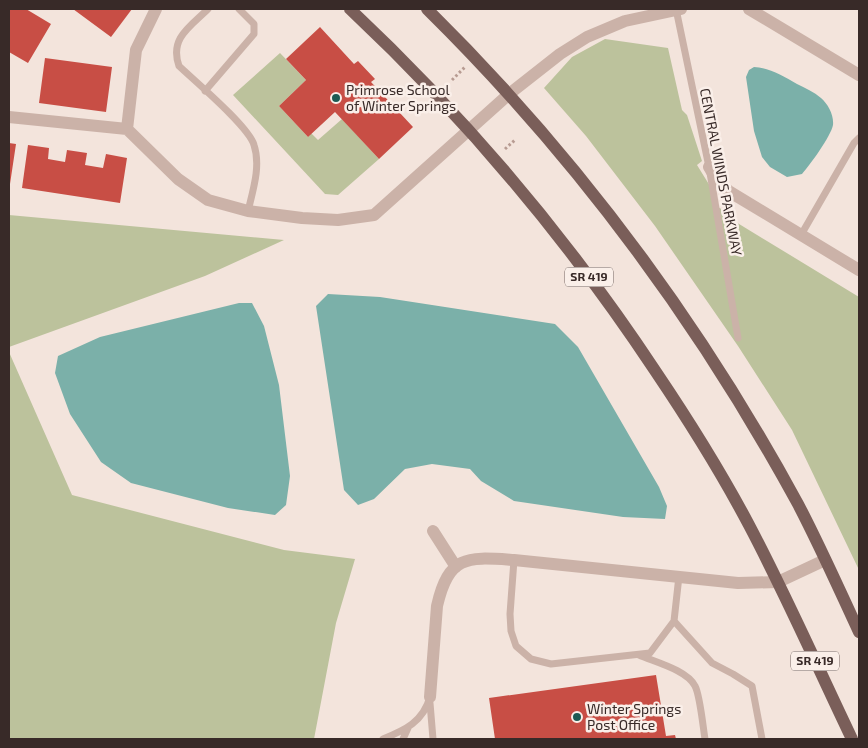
<svg xmlns="http://www.w3.org/2000/svg" width="868" height="748" font-family="'Exo 2',sans-serif">
<style>
.green{fill:#bcc29c}
.water{fill:#7bb0a9}
.building{fill:#c84e45}
.lines{fill:none;stroke-linecap:round;stroke-linejoin:round}
.path{stroke:#b79b92;stroke-width:3;stroke-dasharray:2.5 2.5;stroke-linecap:butt}
.lane{stroke:#cbb2a8;stroke-width:7}
.street{stroke:#cbb2a8;stroke-width:12}
.primary{stroke:#7a5e59;stroke-width:12}
.poi-dot{fill:#1d5a53;stroke:#faefe9;stroke-width:2}
.labels{text-anchor:middle;stroke-width:5;stroke-linejoin:round;paint-order:stroke}
.shield{fill:#faefe9;stroke:#726562;stroke-width:1}
.shield-label{font-size:12px;font-weight:bold;fill:#382a28}
.poi-label{font-size:14px;fill:#382a28;stroke:#faefe9;text-anchor:start}
.street-label{font-size:14px;fill:#382a28;stroke:#faefe9}
</style>
<rect width="100%" height="100%" fill="#f3e4dc"/>
<!-- green -->
<path class="green" d="M 605,39 L 668,48 L 682,110 L 687,115 L 702,161 L 697,165 L 710,186 L 716,206 L 723,210 L 726,216 L 859,297 L 859,570 L 792,430 L 738,346 L 655,226 L 586,136 L 544,88 L 572,57 Z
M 280,53 L 306,80 L 279,106 L 308,137 L 311,133 L 318,140 L 342,119 L 379,159 L 338,195 L 325,194 L 233,95 Z
M 9,215 L 284,240 L 205,276 L 9,347 Z
M 9,352 L 72,495 L 284,550 L 355,559 L 336,623 L 314,739 L 9,739 Z"/>
<!-- water -->
<path class="water" d="M 754,67 C 770,68 783,76 797,84 C 805,88 814,92 821,98 C 828,104 834,115 833,125 C 831,136 810,165 802,174 L 787,177 L 770,167 L 762,157 L 754,131 L 746,77 L 749,70 Z
M 328,294 L 380,297 L 555,324 L 578,347 L 659,487 L 667,506 L 665,519 L 623,517 L 514,501 L 481,481 L 470,469 L 432,464 L 405,469 L 374,499 L 358,505 L 344,490 L 316,306 Z
M 239,303 L 252,303 L 264,326 L 279,385 L 290,476 L 286,505 L 275,515 L 228,508 L 131,483 L 101,462 L 70,414 L 55,373 L 58,356 L 100,337 Z"/>
<!-- building -->
<path class="building" d="M 9,9 L 26,9 L 51,24 L 28,63 L 9,52 Z
M 73,9 L 132,9 L 111,37 Z
M 320,27 L 354,64 L 358,61 L 375,79 L 371,82 L 413,127 L 379,159 L 335,112 L 308,137 L 279,106 L 306,80 L 286,59 Z
M 45,58 L 112,67 L 106,112 L 39,103 Z
M 9,143 L 16,144 L 10,184 L 9,184 Z
M 28,145 L 49,148 L 48,159 L 65,162 L 67,150 L 87,153 L 85,165 L 103,168 L 106,154 L 127,158 L 120,203 L 22,188 Z
M 656,675 L 666,736 L 675,735 L 676,739 L 495,739 L 489,698 Z"/>
<g class="lines">
<!-- path -->
<path class="path" d="M 452,80 L 466,66
M 505,149 L 516,139"/>
<!-- lane -->
<path class="lane" d="M 208,9 C 191,26 169,38 179,66 C 196,82 249,127 254,145 C 261,166 253,190 248,211
M 676,9 L 709,167 L 738,338
M 205,91 L 254,34 L 254,24 L 239,9
M 801,235 L 854,143 L 859,138
M 514,560 L 510,614 L 511,631 L 516,646 L 531,659 L 551,664 L 650,653 L 674,621 L 679,576
M 674,621 L 712,663 L 733,674 L 752,686 L 762,739
M 639,655 C 655,662 687,670 695,686 C 700,695 703,727 705,739
M 430,703 L 433,739
M 383,739 C 405,730 423,722 430,697
M 403,739 L 408,728"/>
<!-- street -->
<path class="street" d="M 749,9 L 859,75
M 9,117 L 127,129 L 178,179 L 208,200 L 248,211 L 302,218 L 338,220 L 374,215 L 509,94 L 560,54 L 587,37 L 625,21 L 681,9
M 127,129 L 136,50 L 156,9
M 709,167 L 718,182 L 730,192 L 859,270
M 433,531 L 456,567
M 430,697 L 437,606 C 449,554 468,557 514,560 L 738,583 L 778,582 L 825,560"/>
<!-- primary -->
<path class="primary" d="M 350,9 C 466,118 568,239 656,372 C 689,421 721,472 749,525 C 786,595 818,668 852,739
M 427,9 C 574,154 699,322 798,504 C 820,546 839,589 859,632"/>
</g>
<!-- markers -->
<g class="poi-dot">
<circle cx="336" cy="98" r="5"/>
<circle cx="577" cy="717" r="5"/>
</g>
<g class="labels">
<!-- shield labels -->
<g class="shield">
<rect x="565" y="267.5" width="48" height="19" rx="4"/>
<rect x="791" y="651.5" width="48" height="19" rx="4"/>
</g>
<g class="shield-label">
<text x="589" y="281">SR 419</text>
<text x="815" y="665">SR 419</text>
</g>
<!-- poi labels -->
<g class="poi-label">
<text x="346" y="95">Primrose School<tspan x="346" dy="16">of Winter Springs</tspan></text>
<text x="587" y="714">Winter Springs<tspan x="587" dy="16">Post Office</tspan></text>
</g>
<!-- street labels -->
<g class="street-label">
<text transform="translate(721 172) rotate(79)" y="5">CENTRAL WINDS PARKWAY</text>
</g>
</g>
<!-- border -->
<rect width="868" height="748" fill="none" stroke="#382a28" stroke-width="20"/>
</svg>
